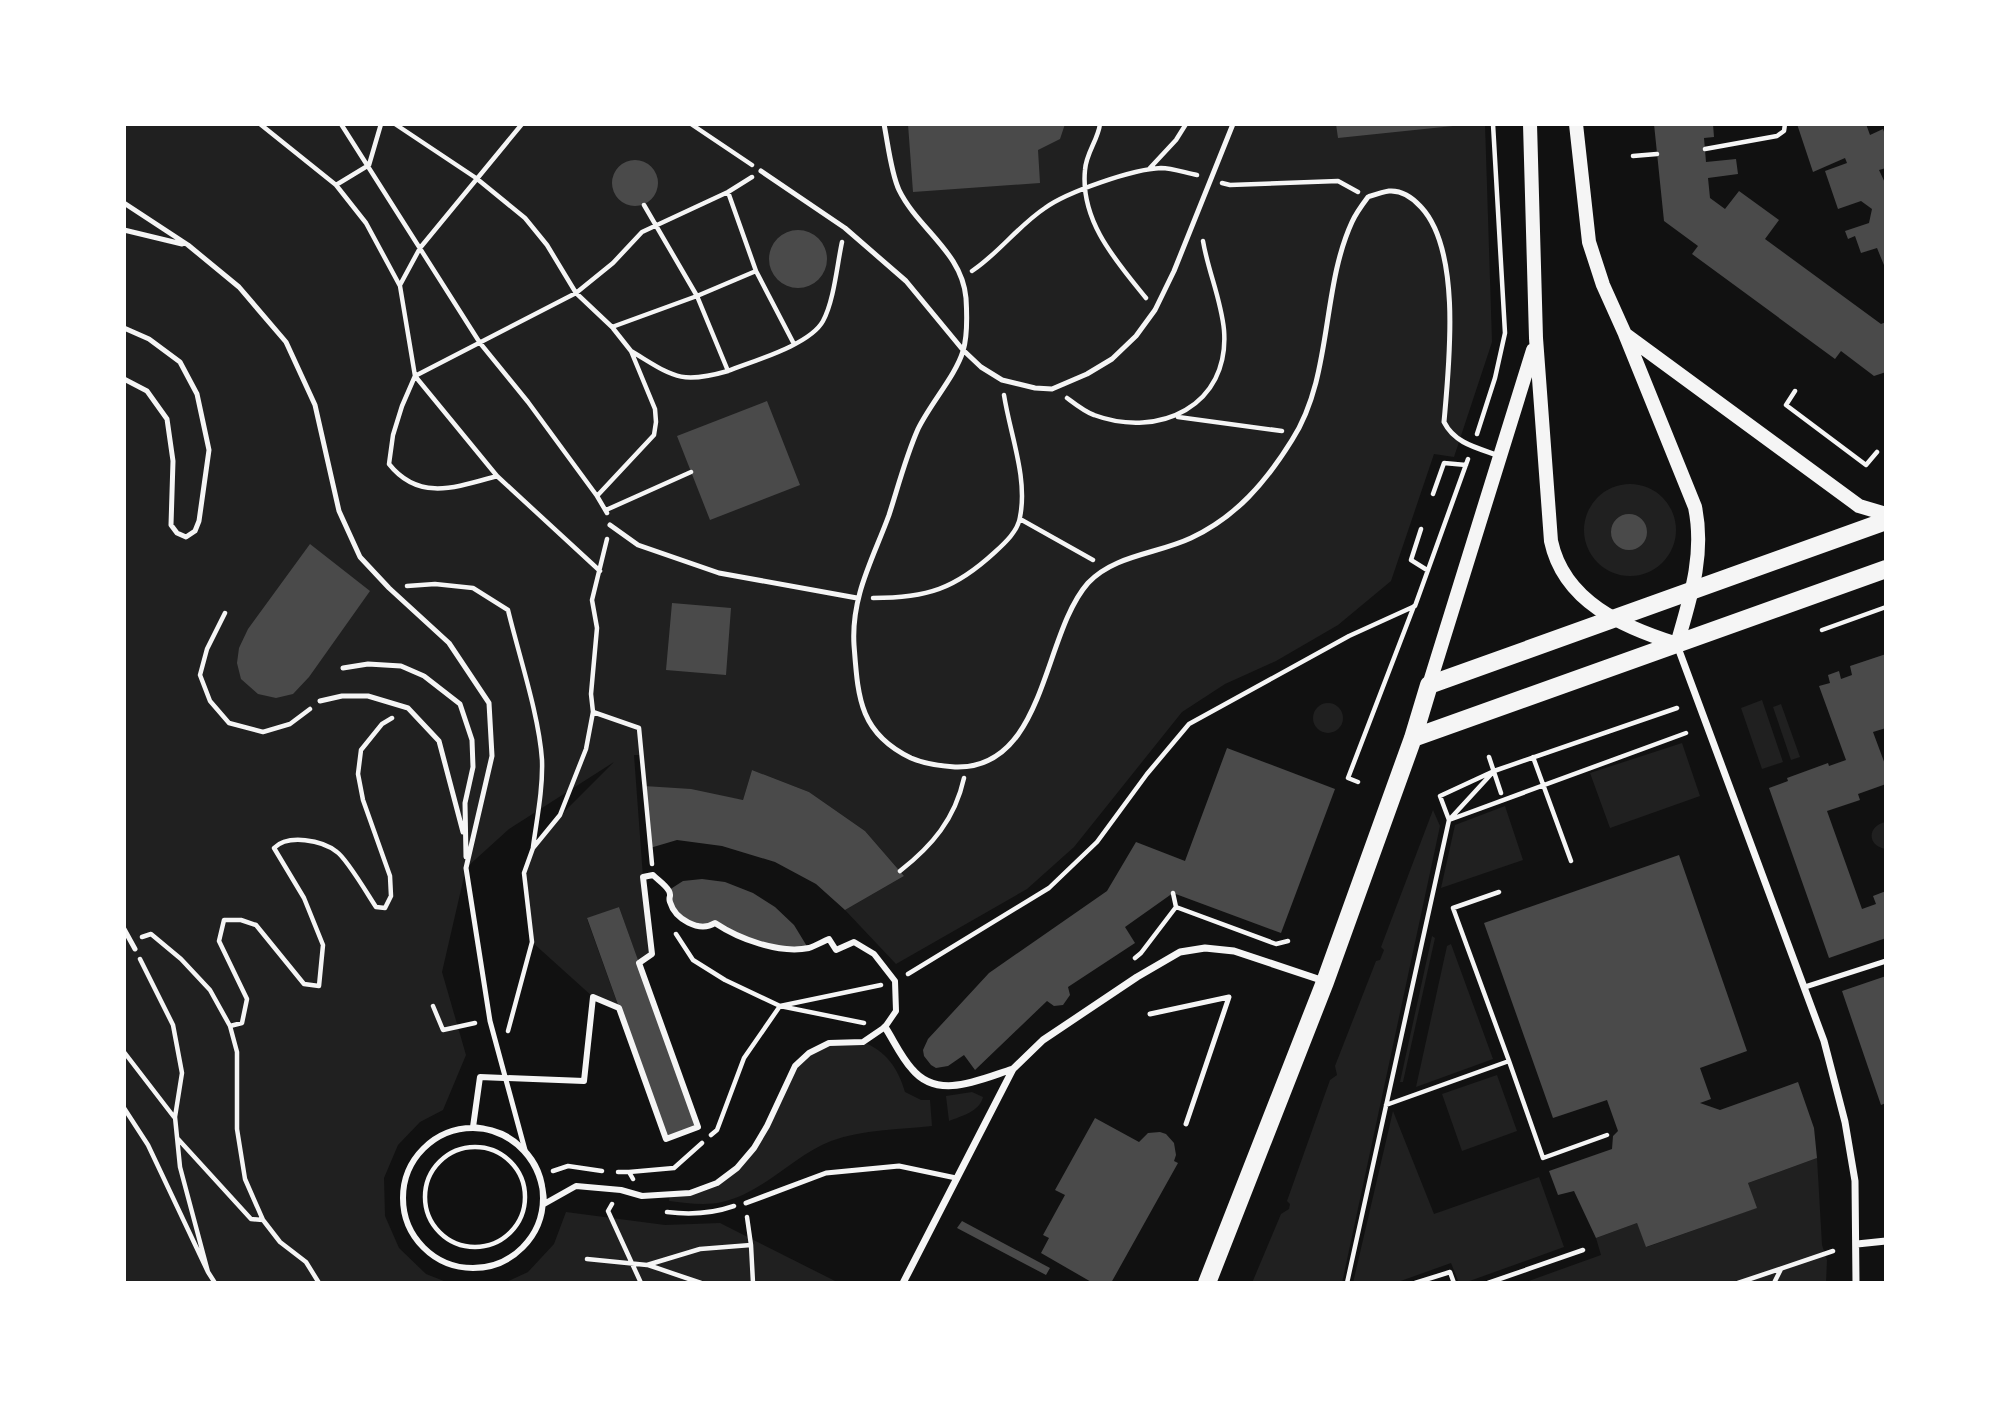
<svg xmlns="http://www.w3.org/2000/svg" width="2010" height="1407" font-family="Barlow,sans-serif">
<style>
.green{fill:#202020}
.building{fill:#4a4a4a}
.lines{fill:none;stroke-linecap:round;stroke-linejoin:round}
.path{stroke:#f5f5f5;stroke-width:4.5}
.service{stroke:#f5f5f5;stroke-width:5}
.pedestrian{stroke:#f5f5f5;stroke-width:6}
.minor{stroke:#f5f5f5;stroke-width:7}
.secondary{stroke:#f5f5f5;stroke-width:14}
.primary{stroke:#f5f5f5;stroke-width:18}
</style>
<rect width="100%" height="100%" fill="#111"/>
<!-- green -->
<path class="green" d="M 124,124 L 1485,124 L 1492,342 L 1454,457 L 1434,454 L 1391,581 L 1338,625 L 1276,661 L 1225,684 L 1182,712 L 1074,847 L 1027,889 L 896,964 L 845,910 L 904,876 L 865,831 L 809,792 L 752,770 L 743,800 L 644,786 L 641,755 L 634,755 L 643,877 L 652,954 L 639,963 L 619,907 L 587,919 L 619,1008 L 593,997 L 532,942 L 524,873 L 533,848 L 558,818 L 614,762 L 509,829 L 466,868 L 442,972 L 466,1055 L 443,1110 L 420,1122 L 398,1145 L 384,1178 L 385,1216 L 399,1248 L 426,1274 L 449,1283 L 124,1283 Z
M1584 530a46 46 0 1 1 92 0a46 46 0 1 1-92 0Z
M 1762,700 L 1783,762 L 1762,769 L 1741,708 Z
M1313 718a15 15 0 1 1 30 0a15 15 0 1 1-30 0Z
M 1781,704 L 1800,757 L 1791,760 L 1773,707 Z
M 1682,743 L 1700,796 L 1610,828 L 1590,773 Z
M 1505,806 L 1523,860 L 1441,888 L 1455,825 Z
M 1433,810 L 1440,826 L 1342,1283 L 1252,1283 L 1281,1214 L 1289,1209 L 1290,1204 L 1287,1201 L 1330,1080 L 1337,1075 L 1335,1066 L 1376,961 L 1380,960 L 1384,950 L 1381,947 Z
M 1886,822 L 1886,849 L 1885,849 C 1866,845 1868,825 1886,822 Z
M 1432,936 L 1435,938 L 1403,1082 L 1400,1082 Z
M 1451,944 L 1493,1059 L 1416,1087 L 1447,946 Z
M 863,1042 C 886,1051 898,1068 905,1092 L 921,1100 L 930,1100 L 932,1126 C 898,1130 864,1129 831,1141 C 793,1156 763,1193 722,1202 C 705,1206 686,1203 669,1201 L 670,1194 L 690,1193 L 717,1183 L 754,1148 L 795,1066 L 829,1043 Z
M 1497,1075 L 1517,1131 L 1462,1151 L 1442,1094 Z
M 972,1092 L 983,1097 C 980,1111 962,1116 949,1121 L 946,1096 Z
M 1393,1111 L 1434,1214 L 1539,1177 L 1564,1247 L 1464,1283 L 1459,1283 L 1451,1263 L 1395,1283 L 1353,1283 Z
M 1817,1158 L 1822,1245 L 1827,1260 L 1826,1283 L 1523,1283 L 1601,1255 L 1596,1238 L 1637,1223 L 1647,1247 L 1756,1208 L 1748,1183 Z
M 566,1212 L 665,1225 L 720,1223 L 839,1283 L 504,1283 L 528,1272 L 554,1244 Z"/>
<!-- building -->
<path class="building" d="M 908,124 L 1065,124 L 1060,139 L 1038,150 L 1040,183 L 913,192 Z
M 1336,124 L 1453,124 L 1453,126 L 1338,138 Z
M 1654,124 L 1713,124 L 1714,137 L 1704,138 L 1706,162 L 1736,159 L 1738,174 L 1708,178 L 1710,198 L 1725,209 L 1739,191 L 1779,220 L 1765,239 L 1881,324 L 1886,322 L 1886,372 L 1874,376 L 1841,351 L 1835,359 L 1692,254 L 1698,246 L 1664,221 Z
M 1797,124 L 1866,124 L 1870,135 L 1883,129 L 1886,137 L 1886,168 L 1879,170 L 1886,185 L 1886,270 L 1877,248 L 1861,253 L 1855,236 L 1848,239 L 1845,231 L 1869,223 L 1872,209 L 1861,201 L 1838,209 L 1825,171 L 1847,163 L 1845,158 L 1813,172 Z
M612 183a23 23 0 1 1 46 0a23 23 0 1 1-46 0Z
M769 259a29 29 0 1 1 58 0a29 29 0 1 1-58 0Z
M 767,401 L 800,485 L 710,520 L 677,436 Z
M1611 532a18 18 0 1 1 36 0a18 18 0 1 1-36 0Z
M 310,544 L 370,591 L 309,677 L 293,694 L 276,698 L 258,694 L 241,679 L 237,663 L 239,648 L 248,629 Z
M 672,603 L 731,608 L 726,675 L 666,670 Z
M 1886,654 L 1886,728 L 1873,732 L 1886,767 L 1886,784 L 1858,794 L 1860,800 L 1827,811 L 1862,909 L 1876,904 L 1873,896 L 1886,891 L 1886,938 L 1829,958 L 1769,788 L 1788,781 L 1787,778 L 1828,763 L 1829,766 L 1846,760 L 1819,686 L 1830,683 L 1828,675 L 1839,671 L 1841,679 L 1852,675 L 1850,666 Z
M 1227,748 L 1335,789 L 1281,933 L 1173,893 L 1125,927 L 1135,943 L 1068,987 L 1070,995 L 1063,1005 L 1054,1006 L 1047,1001 L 975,1070 L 964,1055 L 948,1066 L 936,1068 L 931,1065 L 924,1056 L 923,1050 L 928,1039 L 989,973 L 1107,891 L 1136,842 L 1185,861 Z
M 752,770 L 809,792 L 865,831 L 904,876 L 845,910 L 816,884 L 775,862 L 722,846 L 677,840 L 650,848 L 644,786 L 691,789 L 743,800 Z
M 1679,855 L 1747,1051 L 1700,1068 L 1711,1099 L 1700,1103 L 1720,1110 L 1798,1082 L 1814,1128 L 1817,1158 L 1748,1183 L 1757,1208 L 1646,1247 L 1637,1223 L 1596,1238 L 1574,1191 L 1558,1195 L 1549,1171 L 1612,1149 L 1613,1136 L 1618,1131 L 1607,1100 L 1553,1118 L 1484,923 Z
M 702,879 L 725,882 L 753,893 L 775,907 L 794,925 L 808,948 L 757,943 L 715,923 L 689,923 L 670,902 L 669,890 L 683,881 Z
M 619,907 L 698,1127 L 666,1139 L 587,918 Z
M 1886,976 L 1886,1103 L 1881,1105 L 1842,991 Z
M 1095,1118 L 1139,1142 L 1148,1133 L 1160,1132 L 1166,1134 L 1174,1143 L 1176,1155 L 1174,1161 L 1178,1163 L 1111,1283 L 1093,1283 L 1041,1253 L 1049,1238 L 1043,1235 L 1065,1195 L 1055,1190 Z
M 962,1221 L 1050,1268 L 1046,1275 L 957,1228 Z"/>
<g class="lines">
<!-- path -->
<path class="path" d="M 260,124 L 336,185 L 366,223 L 400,286 L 415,376 L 497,476 L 600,571
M 341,124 L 480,343 L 528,402 L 597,496 L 607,513
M 395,124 L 476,178 L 525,218 L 547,245 L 576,293 L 612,327 L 631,351 L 655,409 L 656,422 L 654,435 L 597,496
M 691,124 L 752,165
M 1100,124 C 1098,140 1086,153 1085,170 C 1080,221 1116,261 1146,298
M 1705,149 L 1777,136 L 1784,131 L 1785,124
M 1633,156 L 1657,154
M 1149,169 L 1176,140 L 1186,124
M 1222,183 L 1230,185 L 1338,181 L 1358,192
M 336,185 L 369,165 L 381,124
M 728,192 L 756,271 L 794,344
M 644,205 L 697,296 L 728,371 C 753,361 810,345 823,321 C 834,301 837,265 842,242
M 972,271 C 999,253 1018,226 1045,208 C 1067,192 1133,169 1161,168 C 1172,168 1186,173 1197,175
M 400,285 L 420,248 L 522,124
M 612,327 L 697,296 L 756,271
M 631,351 C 673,376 679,385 728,371
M 1795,391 L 1786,405 L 1866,465 L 1877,452
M 1067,398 C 1075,404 1085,412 1094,415 C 1159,439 1230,406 1224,330 C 1221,299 1208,271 1203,241
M 1178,417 L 1282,431
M 1477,434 L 1495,378 L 1505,333 L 1493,124
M 497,476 C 457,487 419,502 389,464 L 393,435 L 402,406 L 415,376 L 576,293 L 613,263 L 642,232 L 728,192 L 752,177
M 1433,494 L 1444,463 L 1466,465
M 606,510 L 691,472
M 1020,519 L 1093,560
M 1421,529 L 1411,560 L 1427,570
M 407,586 L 435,584 L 473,588 L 508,610 C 519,656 539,715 542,760 C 543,789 537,818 533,847
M 873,598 C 927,598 955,589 995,552 C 1005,543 1018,531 1020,517 C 1028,478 1010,434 1004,395
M 225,613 L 207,649 L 200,675 L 210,701 L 229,723 L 263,732 L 290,724 L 310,709
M 1822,630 L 1886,607
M 593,712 L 639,728 L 652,864
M 1489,757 L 1501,793
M 1533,757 L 1571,861
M 1494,771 L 1449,820 L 1440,796 L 1494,771 L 1677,708
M 1358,782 L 1348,778 L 1414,606
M 900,871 C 932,846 955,819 964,778
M 1499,892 L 1453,908 L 1509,1061
M 1173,893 L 1176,907 L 1276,944 L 1288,941
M 676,934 L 693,960 L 725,980 L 780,1006 L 881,985
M 142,937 L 151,934 L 181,959 L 210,990 L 230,1026 L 237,1052 L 237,1129 L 245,1179 L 263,1220 L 280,1242 L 306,1262 L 319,1283
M 1135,958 L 1141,953 L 1176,907
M 908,974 L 1049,888 L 1097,842 L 1147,774 L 1189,724 L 1349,636 L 1415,606 L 1468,459
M 433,1006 L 443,1030 L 475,1023
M 230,1026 L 242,1023 L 247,999 L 219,941 L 224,920 L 241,920 L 256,925 L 304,984 L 319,986 L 323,945 L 304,898 L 274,848 C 288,834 322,840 337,852 C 347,859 368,895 376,907 L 385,908 L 391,896 L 390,876 L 363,800 L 358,774 L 361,750 L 382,724 L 392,718
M 508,1031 L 532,942 L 524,873 L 533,848 L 560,815 L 586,749 L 593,712 L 591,694 L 597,628 L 592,600 L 607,539
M 124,1052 L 174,1117
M 1386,1105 L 1509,1061 L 1543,1158 L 1607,1135
M 124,1108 L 148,1145 L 208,1272 L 180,1167 L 175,1117 L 182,1073 L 173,1025 L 140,959
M 711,1135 L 717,1130 L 744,1058 L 780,1006 L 864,1023
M 178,1139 L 251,1219 L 263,1220
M425 1197a50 50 0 1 1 100 0a50 50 0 1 1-100 0Z
M 553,1171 L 568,1166 L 602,1171
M 618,1172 L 629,1172 L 633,1179
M 629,1172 L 674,1168 L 702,1143
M 612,1204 L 608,1211 L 641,1283
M 667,1212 C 690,1215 711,1214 734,1206
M 751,1245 L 753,1283
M 587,1259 L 647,1265 L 700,1249 L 751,1245 L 747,1217
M 648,1265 L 701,1283
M 208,1272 L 215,1283
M 1347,1283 L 1449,820 L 1686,733
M 1415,1283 L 1450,1272 L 1454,1283
M 1488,1283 L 1583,1250
M 1738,1283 L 1833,1251
M 1774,1283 L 1781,1269"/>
<!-- service -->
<path class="service" d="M 884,124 C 888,144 891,173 899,190 C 918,229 962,252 966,298 C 967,314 968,335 963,351 C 956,375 930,404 918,429 C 906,456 898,487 889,515 C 873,559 851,596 854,645 C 858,697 859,733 911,758 C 925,764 941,766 955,767 C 1046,770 1042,635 1088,583 C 1114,555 1157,554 1191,538 C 1236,517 1266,482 1292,440 C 1333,376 1321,289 1352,222 C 1356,213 1362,205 1368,197 C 1374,195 1382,192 1389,191 C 1402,190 1413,198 1421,207 C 1462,251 1449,365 1444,422 C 1455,444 1478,448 1500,456
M 761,171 L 845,228 L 906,281 L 963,350 L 981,367 L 1002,380 L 1035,388 L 1052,389 L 1087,374 L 1112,359 L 1136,336 L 1155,310 L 1174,271 L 1233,124
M 124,203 L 188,245 L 239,287 L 286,342 L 315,405 L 339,511 L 360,557 L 389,588 L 449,643 L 489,703 L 492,756 L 466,868 L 490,1021 L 525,1150
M 124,230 L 182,244
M 124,328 L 149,339 L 180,362 L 197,394 L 209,450 L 199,521 L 195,531 L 186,537 L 177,533 L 171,525 L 173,461 L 167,419 L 147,391 L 124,379
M 610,525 L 638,545 L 719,573 L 857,598
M 343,668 L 368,664 L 401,666 L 424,676 L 460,704 L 472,740 L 473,767 L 465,803 L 466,857
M 320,701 L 342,696 L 368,696 L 408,708 L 439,741 L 463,832
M 124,929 L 135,949
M 1805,987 L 1886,961
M 1150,1014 L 1229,997 L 1186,1124
M 746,1203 L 826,1173 L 899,1166 L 956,1178"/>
<!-- pedestrian -->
<path class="pedestrian" d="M 653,875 C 658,880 666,885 669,891 C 672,897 668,896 670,902 C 675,919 699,933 715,923 C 739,939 779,954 809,948 C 815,946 822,942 829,939 L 836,950 L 854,942 L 874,954 L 895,981 L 896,1011 L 885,1027 L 863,1042 L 829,1043 L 809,1053 L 795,1066 L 767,1126 L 754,1148 L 737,1168 L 717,1183 L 690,1193 L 642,1196 L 621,1190 L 576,1186 L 544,1204 C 543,1161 515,1131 473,1127 L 480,1077 L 584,1081 L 593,997 L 619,1008 L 666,1139 L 698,1127 L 639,963 L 652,954 L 643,877 Z
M403 1198a70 70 0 1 1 140 0a70 70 0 1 1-140 0Z"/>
<!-- minor -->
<path class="minor" d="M 1677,645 L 1824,1041 L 1845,1122 L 1855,1181 L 1856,1283
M 885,1027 C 894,1041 901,1057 912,1069 C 938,1101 981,1079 1013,1069
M 1857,1244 L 1886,1241
M 903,1283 L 1013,1069 L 1043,1040 L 1137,977 L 1180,952 L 1205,948 L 1234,951 L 1324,981"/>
<!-- secondary -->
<path class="secondary" d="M 1530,124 L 1536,338 L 1551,541 C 1564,602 1623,627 1677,644 C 1690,599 1705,555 1695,507 L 1625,334 L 1603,285 L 1589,242 L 1576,124
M 1626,335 L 1859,506 L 1886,514
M 1429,685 L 1533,350"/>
<!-- primary -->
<path class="primary" d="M 1413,738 L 1886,569
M 1207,1283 L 1325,982 L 1413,738 L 1429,685 L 1886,521"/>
</g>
<!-- border -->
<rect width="2010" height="1407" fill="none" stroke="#ffffff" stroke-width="252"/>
</svg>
